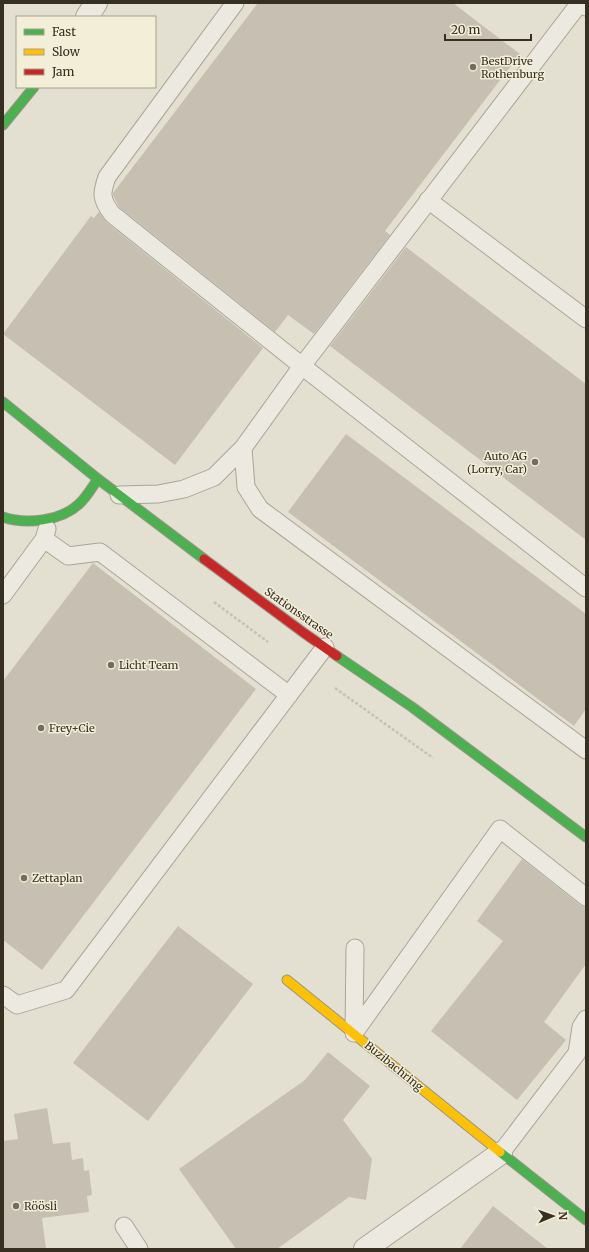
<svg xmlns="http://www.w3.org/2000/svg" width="589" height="1252" font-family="Merriweather,serif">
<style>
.building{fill:#c6bfb2}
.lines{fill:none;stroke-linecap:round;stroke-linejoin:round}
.lane-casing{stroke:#a9a599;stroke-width:19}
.street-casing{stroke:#a9a599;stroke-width:24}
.fast-casing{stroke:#989489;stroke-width:11}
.slow-casing{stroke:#989489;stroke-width:11}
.jam-casing{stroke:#989489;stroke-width:11}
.path{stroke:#c4c1b8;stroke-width:2.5;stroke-dasharray:3 2;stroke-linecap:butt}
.lane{stroke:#ece9e1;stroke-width:17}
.street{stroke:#ece9e1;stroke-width:22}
.fast{stroke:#4caf50;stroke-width:9}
.slow{stroke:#ffc107;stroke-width:9}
.jam{stroke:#c62828;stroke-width:9}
.poi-dot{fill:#736d5f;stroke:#f3eed8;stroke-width:1.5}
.labels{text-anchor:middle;stroke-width:3;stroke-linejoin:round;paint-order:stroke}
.poi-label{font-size:11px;fill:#372f21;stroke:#f3eed8;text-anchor:start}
.street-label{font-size:11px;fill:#372f21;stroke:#f3eed8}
</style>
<rect width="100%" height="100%" fill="#e3e0d1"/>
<!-- building -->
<path class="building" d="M 258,3 L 453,3 L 520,54 L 385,231 L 390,235 L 314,334 L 288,315 L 275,332 L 119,207 L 113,195 L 113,193 Z
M 99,212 L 106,222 L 263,348 L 175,465 L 3,334 L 91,216 L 94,218 Z
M 406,247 L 586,384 L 586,540 L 330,346 Z
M 346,434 L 586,614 L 586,709 L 574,726 L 288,512 Z
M 93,563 L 256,689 L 42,970 L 3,940 L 3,681 Z
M 522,859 L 580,905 L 586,907 L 586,964 L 544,1022 L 566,1040 L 517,1100 L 431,1031 L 503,941 L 477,921 Z
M 178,926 L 253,984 L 148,1121 L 73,1063 Z
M 328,1052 L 370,1086 L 343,1120 L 372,1159 L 366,1200 L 349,1197 L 277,1249 L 236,1249 L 179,1169 L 305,1080 Z
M 47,1108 L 53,1144 L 70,1142 L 72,1160 L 83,1158 L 84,1171 L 89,1170 L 92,1195 L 87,1196 L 89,1212 L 42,1218 L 46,1249 L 3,1249 L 3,1141 L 18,1139 L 14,1114 Z
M 493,1206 L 548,1249 L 460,1249 Z"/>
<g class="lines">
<!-- lane casing -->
<g class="lane-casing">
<path id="lane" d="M 235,3 L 107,177 C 101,194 101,199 112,214 L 302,366 L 586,588
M 428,200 L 586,319
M 243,448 L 246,487 L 260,509 L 586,750
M 119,495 L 158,494 L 184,489 L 214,477 L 243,448 L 302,366 L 579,4 L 586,7
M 44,539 L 68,556 L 100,552 L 289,695
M 3,595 L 44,539 L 47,529
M 3,995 L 17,1005 L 66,990 L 325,647
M 354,1033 L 500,829 L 586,897
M 354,1033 L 355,948
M 501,1153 L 577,1053 L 581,1027 L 586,1019
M 124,1226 L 139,1249"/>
</g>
<!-- street casing -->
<g class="street-casing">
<path id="street" d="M 87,17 L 96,3
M 365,1249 L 501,1153"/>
</g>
<!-- fast casing -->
<g class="fast-casing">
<path id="fast" d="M 3,125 L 34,87
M 3,402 L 98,479 L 204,559
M 3,517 C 26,525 61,521 79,504 C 87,497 92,487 98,479
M 337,656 L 412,707 L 586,837
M 500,1152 L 586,1220"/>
</g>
<!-- slow casing -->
<g class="slow-casing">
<path id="slow" d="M 287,980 L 500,1152"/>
</g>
<!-- jam casing -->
<g class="jam-casing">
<path id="jam" d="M 204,559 L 304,633 L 337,656"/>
</g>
<!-- path -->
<path class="path" d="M 214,602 L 268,642
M 335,688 L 433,758"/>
<!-- lane -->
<use href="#lane" class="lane"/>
<!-- street -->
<use href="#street" class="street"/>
<!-- fast -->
<use href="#fast" class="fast"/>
<!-- slow -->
<use href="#slow" class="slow"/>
<!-- jam -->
<use href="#jam" class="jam"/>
</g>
<!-- markers -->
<g class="poi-dot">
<circle cx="473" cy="67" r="4"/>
<circle cx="535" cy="462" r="4"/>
<circle cx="111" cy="665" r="4"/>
<circle cx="41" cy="728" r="4"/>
<circle cx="24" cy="878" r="4"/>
<circle cx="16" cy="1206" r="4"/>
</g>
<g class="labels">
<!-- poi labels -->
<g class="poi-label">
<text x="481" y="65">BestDrive<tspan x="481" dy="13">Rothenburg</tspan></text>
<text x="527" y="460" text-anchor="end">Auto AG<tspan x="527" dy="13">(Lorry, Car)</tspan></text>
<text x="119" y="669">Licht Team</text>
<text x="49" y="732">Frey+Cie</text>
<text x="32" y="882">Zettaplan</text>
<text x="24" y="1210">Röösli</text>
</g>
<!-- street labels -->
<g class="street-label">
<text transform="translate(299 613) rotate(35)" y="4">Stationsstrasse</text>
<text transform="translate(394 1066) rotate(39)" y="4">Buzibachring</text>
</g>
</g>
<!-- border -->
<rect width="589" height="1252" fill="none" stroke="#372f21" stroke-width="8"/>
<!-- legend -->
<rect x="16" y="16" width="140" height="72" fill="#f3eed8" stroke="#a8a28f"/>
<rect x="24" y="29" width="20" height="6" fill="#4caf50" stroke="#a8a28f"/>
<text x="52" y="36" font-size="12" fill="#372f21">Fast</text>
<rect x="24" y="49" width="20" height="6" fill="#ffc107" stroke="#a8a28f"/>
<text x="52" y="56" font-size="12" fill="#372f21">Slow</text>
<rect x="24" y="69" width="20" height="6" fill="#c62828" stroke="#a8a28f"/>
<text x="52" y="76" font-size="12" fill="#372f21">Jam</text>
<!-- north arrow -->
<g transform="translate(553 1216) rotate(88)" stroke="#f3eed8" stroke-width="3" paint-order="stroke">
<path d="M0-3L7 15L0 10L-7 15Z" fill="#372f21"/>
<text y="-6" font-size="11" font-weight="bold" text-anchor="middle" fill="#372f21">N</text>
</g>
<!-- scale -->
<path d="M445 34v6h86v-6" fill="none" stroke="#372f21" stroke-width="2"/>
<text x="451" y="34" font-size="12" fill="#372f21" stroke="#f3eed8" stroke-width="3" paint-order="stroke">20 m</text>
</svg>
